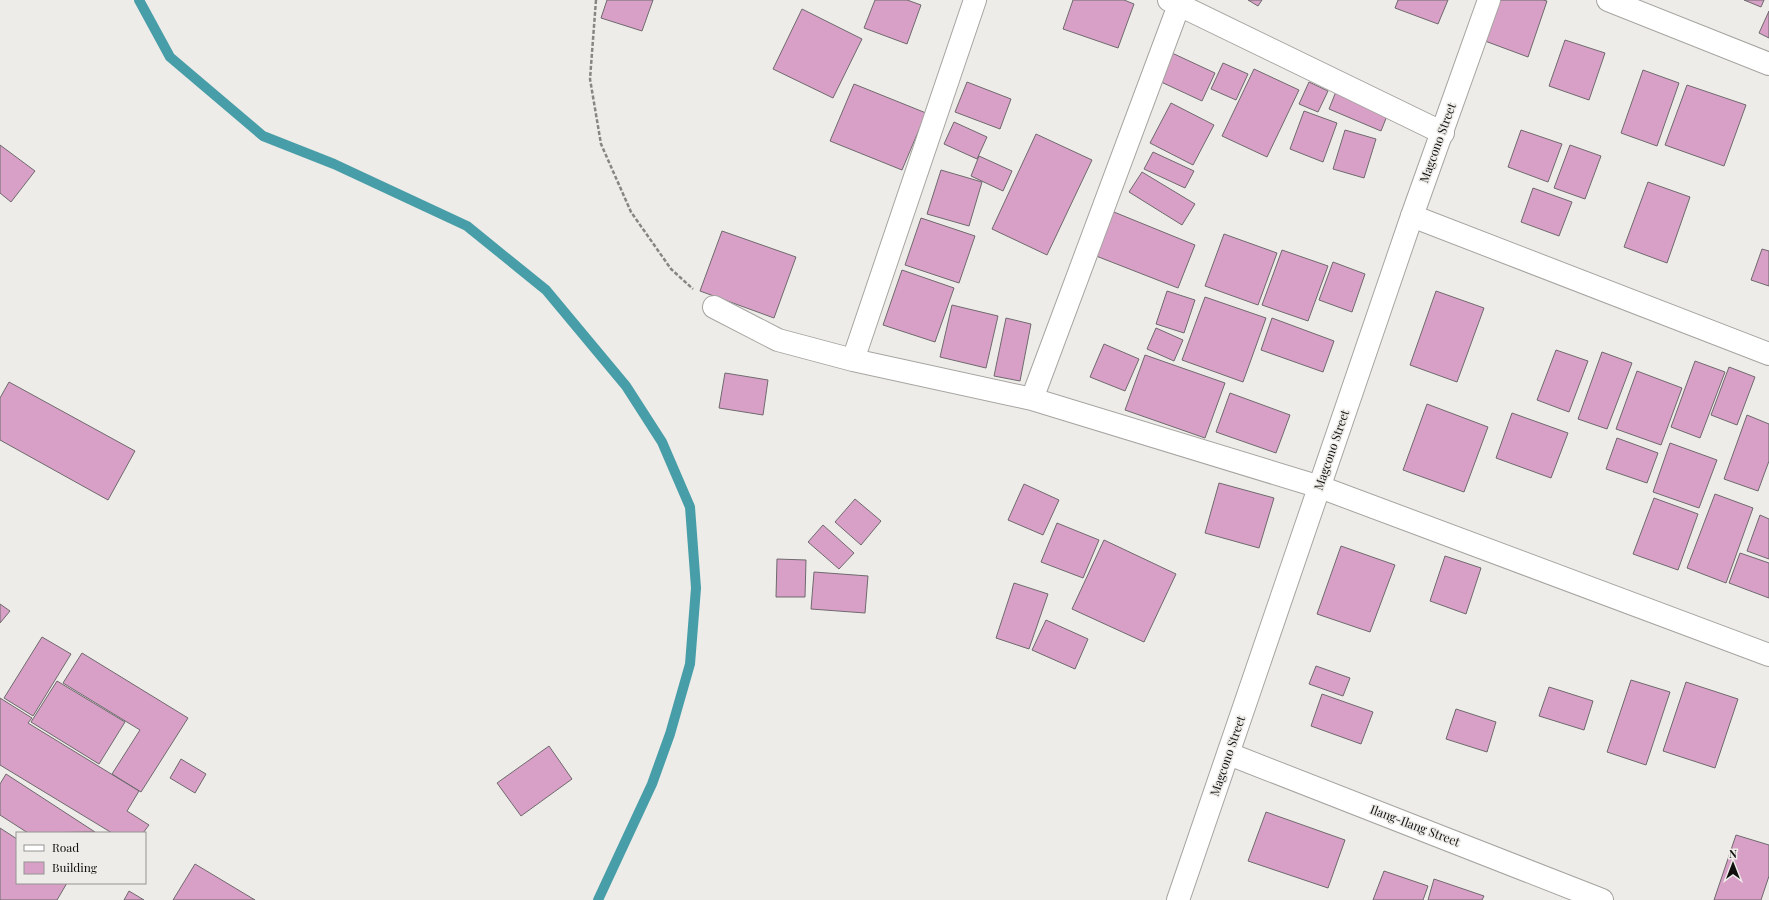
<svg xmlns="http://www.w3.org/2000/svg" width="1769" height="900" font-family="'Playfair Display',serif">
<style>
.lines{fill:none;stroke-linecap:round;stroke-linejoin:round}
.stream{stroke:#489ea8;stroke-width:10}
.building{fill:#d8a0c7;stroke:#6e6a6d}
.minor-casing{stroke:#a7a5a1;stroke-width:24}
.tertiary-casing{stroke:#a7a5a1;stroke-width:24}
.path{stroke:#888683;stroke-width:2.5;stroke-dasharray:4 2;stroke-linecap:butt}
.minor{stroke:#fff;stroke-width:22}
.tertiary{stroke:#fff;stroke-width:22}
.labels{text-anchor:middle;stroke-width:3;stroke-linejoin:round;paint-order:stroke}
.street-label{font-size:12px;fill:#11100f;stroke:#eeece8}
</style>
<rect width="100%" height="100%" fill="#eeece8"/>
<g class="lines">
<!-- stream -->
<path class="stream" d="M 139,0 L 170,57 L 263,136 L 334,164 L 467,226 L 546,290 L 626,386 L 662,442 L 690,507 L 696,588 L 690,664 L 670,734 L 652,784 L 598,900"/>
</g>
<!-- building -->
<path class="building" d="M 607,0 L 653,0 L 642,31 L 601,18 Z
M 875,0 L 907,0 L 921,5 L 907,44 L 864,28 Z
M 1073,0 L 1124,0 L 1134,4 L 1118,48 L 1063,29 Z
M 1248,0 L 1262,0 L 1258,6 Z
M 1398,0 L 1448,0 L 1438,24 L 1395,8 Z
M 1499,0 L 1543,0 L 1547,1 L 1528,57 L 1485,41 Z
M 1744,0 L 1764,0 L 1761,7 Z
M 802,9 L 862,39 L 833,98 L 773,69 Z
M 1769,11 L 1769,38 L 1759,33 Z
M 1565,40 L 1605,53 L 1589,100 L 1549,86 Z
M 1172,53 L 1215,73 L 1202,101 L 1159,81 Z
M 1223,63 L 1248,74 L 1236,100 L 1211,89 Z
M 1254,69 L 1299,90 L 1267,157 L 1222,136 Z
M 1643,70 L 1679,83 L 1657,146 L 1621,133 Z
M 967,82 L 1011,99 L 1000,129 L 955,112 Z
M 1309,82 L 1328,91 L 1318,112 L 1299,104 Z
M 854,84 L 926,113 L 902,170 L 830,141 Z
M 1687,85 L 1746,105 L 1724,166 L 1665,145 Z
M 1337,89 L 1389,111 L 1381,131 L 1329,109 Z
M 1171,103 L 1214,125 L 1193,165 L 1150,143 Z
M 1304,111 L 1337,123 L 1323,162 L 1290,149 Z
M 954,122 L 987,137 L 977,159 L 944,144 Z
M 1345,130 L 1376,139 L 1364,178 L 1333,169 Z
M 1521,130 L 1562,144 L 1548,182 L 1508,167 Z
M 1036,134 L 1092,160 L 1047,255 L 992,229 Z
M 0,145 L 35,171 L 11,202 L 0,193 Z
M 1570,145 L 1601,156 L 1585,199 L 1554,188 Z
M 1153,152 L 1194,171 L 1185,188 L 1144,169 Z
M 979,156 L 1012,171 L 1003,191 L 971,176 Z
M 941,170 L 982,182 L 969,226 L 927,214 Z
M 1142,172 L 1195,204 L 1182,225 L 1129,192 Z
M 1648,182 L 1690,197 L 1667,263 L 1624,247 Z
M 1533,188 L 1572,202 L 1559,236 L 1521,222 Z
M 1109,210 L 1195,245 L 1178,288 L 1091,254 Z
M 921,218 L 975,236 L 959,283 L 905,265 Z
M 722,231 L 796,257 L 774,318 L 700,291 Z
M 1224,234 L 1277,253 L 1258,305 L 1205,286 Z
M 1762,249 L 1769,251 L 1769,286 L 1751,280 Z
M 1282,250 L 1328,266 L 1308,321 L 1262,305 Z
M 1333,262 L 1365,274 L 1352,312 L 1319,300 Z
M 902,270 L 954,288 L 935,342 L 883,325 Z
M 1167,291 L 1195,300 L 1184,333 L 1156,324 Z
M 1436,291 L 1484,308 L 1457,382 L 1410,365 Z
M 1205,297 L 1266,318 L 1243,382 L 1182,360 Z
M 952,305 L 998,316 L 986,368 L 940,357 Z
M 1006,318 L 1031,324 L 1020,381 L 994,376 Z
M 1272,318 L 1334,341 L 1323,372 L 1261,350 Z
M 1156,328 L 1183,340 L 1174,361 L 1147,349 Z
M 1104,344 L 1139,359 L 1125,391 L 1090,377 Z
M 1556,350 L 1588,361 L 1569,412 L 1537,400 Z
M 1602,352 L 1632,363 L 1607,429 L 1578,419 Z
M 1145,355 L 1225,383 L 1205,438 L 1125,410 Z
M 1695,361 L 1725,372 L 1700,438 L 1671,427 Z
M 1729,367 L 1755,377 L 1737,425 L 1711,415 Z
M 1637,371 L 1682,388 L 1661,445 L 1616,429 Z
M 725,373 L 768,380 L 763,415 L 719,408 Z
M 9,382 L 135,451 L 108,500 L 0,440 L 0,398 Z
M 1230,393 L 1290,415 L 1276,453 L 1216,432 Z
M 1427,404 L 1488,427 L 1464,492 L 1403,470 Z
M 1512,413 L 1568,433 L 1551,478 L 1496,458 Z
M 1747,415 L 1769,424 L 1769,461 L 1758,491 L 1724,479 Z
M 1617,438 L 1658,453 L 1647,483 L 1606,469 Z
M 1670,443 L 1717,460 L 1699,508 L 1653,492 Z
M 1219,483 L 1274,498 L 1259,548 L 1205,533 Z
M 1024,484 L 1059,500 L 1043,535 L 1008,520 Z
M 1715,494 L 1753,508 L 1726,583 L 1687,568 Z
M 1654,498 L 1698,514 L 1678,570 L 1633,554 Z
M 855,499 L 881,521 L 861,545 L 835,522 Z
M 1760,515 L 1769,519 L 1769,559 L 1747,551 Z
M 1057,523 L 1099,540 L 1083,578 L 1041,562 Z
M 823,525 L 854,553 L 839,569 L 808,542 Z
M 1104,540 L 1176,574 L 1144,642 L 1072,609 Z
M 1341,546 L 1395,565 L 1370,632 L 1317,614 Z
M 1740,553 L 1769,563 L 1769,598 L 1729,583 Z
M 1445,556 L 1481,568 L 1466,614 L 1430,601 Z
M 777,559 L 806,560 L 805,597 L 776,597 Z
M 814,572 L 868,576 L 865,613 L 811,609 Z
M 1014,583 L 1048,594 L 1029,649 L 996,638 Z
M 0,604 L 10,611 L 0,623 Z
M 1046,620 L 1088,639 L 1075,669 L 1032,650 Z
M 42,637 L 71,654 L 33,716 L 4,698 Z
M 82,653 L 188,718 L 141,792 L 112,774 L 140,730 L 63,683 Z
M 1316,666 L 1350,678 L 1343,696 L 1309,684 Z
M 1631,680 L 1670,692 L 1646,765 L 1607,752 Z
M 57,681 L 125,722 L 99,764 L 31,722 Z
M 1686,682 L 1738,699 L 1715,768 L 1663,751 Z
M 1549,687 L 1593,701 L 1584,730 L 1539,716 Z
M 1322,694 L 1373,712 L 1361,744 L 1311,726 Z
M 0,698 L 32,718 L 28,723 L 139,791 L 127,811 L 149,825 L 143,833 L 112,833 L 0,765 Z
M 1456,709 L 1496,722 L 1487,752 L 1446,739 Z
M 549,746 L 572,779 L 521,816 L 497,783 Z
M 181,759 L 206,774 L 195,793 L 170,778 Z
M 6,774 L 95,832 L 28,833 L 0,815 L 0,784 Z
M 1266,812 L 1345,840 L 1328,888 L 1248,861 Z
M 0,828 L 17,839 L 17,883 L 67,883 L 57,900 L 0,900 Z
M 1736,835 L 1769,845 L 1769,876 L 1761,900 L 1714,900 Z
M 195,864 L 255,900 L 173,900 Z
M 1384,871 L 1428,886 L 1423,900 L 1373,900 Z
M 1434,879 L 1484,896 L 1482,900 L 1428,900 Z
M 129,891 L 144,900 L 124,900 Z"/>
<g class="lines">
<!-- minor casing -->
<g class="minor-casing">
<path id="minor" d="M 1169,0 L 1443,133
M 1608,0 L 1769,64
M 1412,216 L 1769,354
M 714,307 L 778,340 L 853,360 L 1032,399 L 1320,487 L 1769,655
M 853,360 L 975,0
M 1032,399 L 1179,5
M 1229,754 L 1602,900"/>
</g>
<!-- tertiary casing -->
<g class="tertiary-casing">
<path id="tertiary" d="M 1178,900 L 1412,216 L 1489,0"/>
</g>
<!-- path -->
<path class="path" d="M 596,0 L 590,79 L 601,144 L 631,212 L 671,269 L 693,289"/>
<!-- minor -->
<use href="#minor" class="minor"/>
<!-- tertiary -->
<use href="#tertiary" class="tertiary"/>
</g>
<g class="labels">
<!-- street labels -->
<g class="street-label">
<text transform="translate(1438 143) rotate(-70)" y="4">Magcono Street</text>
<text transform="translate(1332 450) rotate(-71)" y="4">Magcono Street</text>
<text transform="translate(1228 756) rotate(-71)" y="4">Magcono Street</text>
<text transform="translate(1415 826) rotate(21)" y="4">Ilang-Ilang Street</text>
</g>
</g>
<!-- legend -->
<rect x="16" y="832" width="130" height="52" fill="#eeece8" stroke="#969491"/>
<rect x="24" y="845" width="20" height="6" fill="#ffffff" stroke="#969491"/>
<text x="52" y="852" font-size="12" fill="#11100f">Road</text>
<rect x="24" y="862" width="20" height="12" fill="#d8a0c7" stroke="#969491"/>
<text x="52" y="872" font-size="12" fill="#11100f">Building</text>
<!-- north arrow -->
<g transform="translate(1733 864)" stroke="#eeece8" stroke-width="3" paint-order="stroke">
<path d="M0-3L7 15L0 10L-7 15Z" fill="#11100f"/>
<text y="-6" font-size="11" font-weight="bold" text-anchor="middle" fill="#11100f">N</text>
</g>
</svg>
